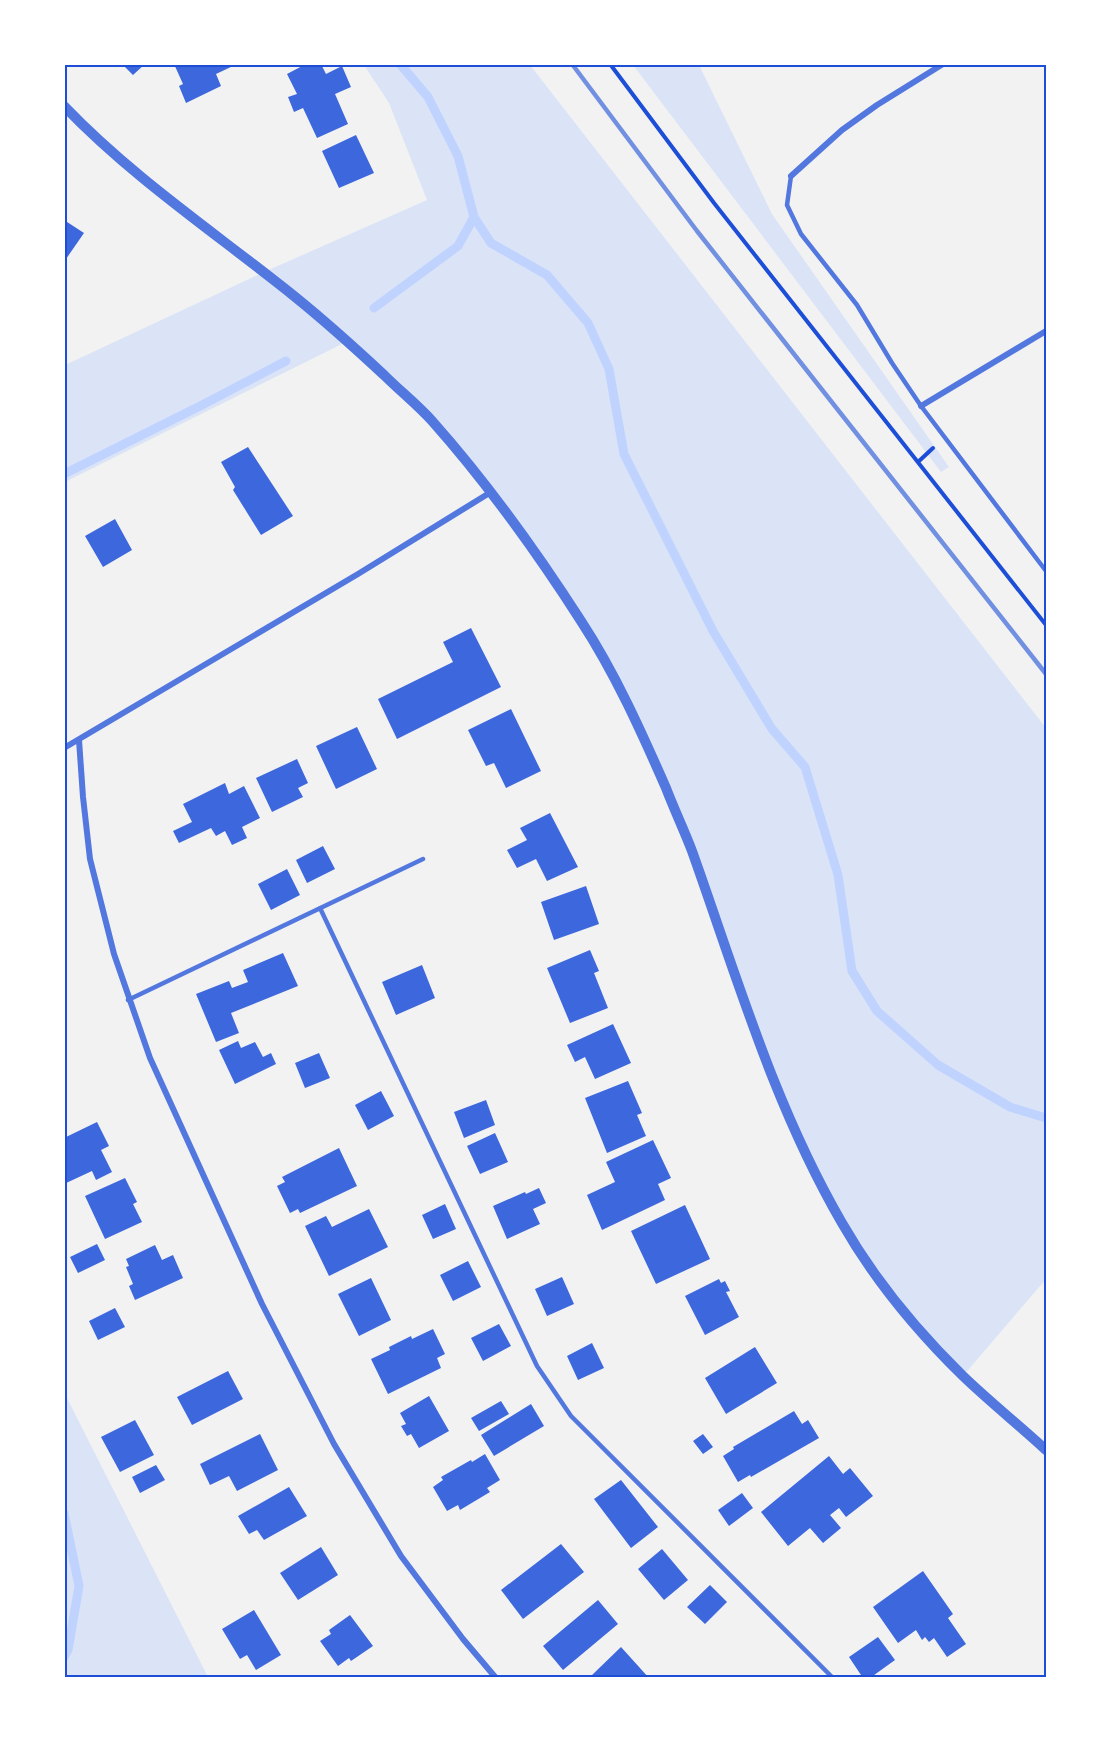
<svg xmlns="http://www.w3.org/2000/svg" width="1111" height="1742" font-family="'Zilla Slab',serif">
<style>
.green{fill:#dbe4f7}
.lines{fill:none;stroke-linecap:round;stroke-linejoin:round}
.stream{stroke:#bfd3fe;stroke-width:9}
.building{fill:#3d67dc}
.path{stroke:#1d4ed8;stroke-width:4}
.service{stroke:#5277de;stroke-width:4.5}
.minor{stroke:#5277de;stroke-width:6}
.tertiary{stroke:#5277de;stroke-width:10}
.rail{stroke:#7290e2;stroke-width:4.5}
.neatline{fill:none;stroke:#1d4ed8;stroke-width:2}
</style>
<rect width="100%" height="100%" fill="#f2f2f2"/>
<!-- green -->
<path class="green" d="M 364,65 L 530,65 L 1046,728 L 1046,1279 L 963,1376 L 873,1272 L 799,1139 L 690,846 L 585,627 L 430,419 L 348,341 L 65,482 L 65,365 L 264,272 L 427,200 L 389,103 Z
M 633,65 L 699,65 L 772,214 L 949,467 L 941,472 Z
M 64,1394 L 65,1394 L 208,1677 L 65,1677 Z"/>
<g class="lines">
<!-- stream -->
<path class="stream" d="M 400,64 L 428,97 L 458,156 L 474,217 L 491,243 L 547,275 L 588,323 L 609,369 L 624,454 L 713,631 L 772,729 L 805,767 L 838,875 L 852,971 L 877,1011 L 938,1065 L 1010,1107 L 1046,1118
M 374,308 L 458,246 L 474,217
M 64,474 L 204,404 L 286,361
M 64,1513 L 79,1586 L 68,1650 L 64,1657"/>
</g>
<!-- building -->
<path class="building" d="M 122,64 L 145,64 L 133,75 Z
M 174,64 L 232,64 L 233,66 L 216,74 L 221,86 L 186,103 L 179,86 L 183,84 Z
M 306,64 L 321,64 L 326,74 L 342,66 L 351,87 L 335,94 L 348,124 L 317,138 L 303,108 L 294,112 L 288,97 L 297,94 L 287,74 Z
M 356,135 L 374,173 L 339,188 L 322,151 Z
M 64,220 L 84,233 L 66,259 L 64,258 Z
M 248,447 L 293,516 L 261,535 L 233,490 L 235,487 L 221,462 Z
M 115,519 L 132,550 L 103,567 L 85,536 Z
M 471,628 L 501,687 L 397,739 L 378,699 L 453,662 L 443,642 Z
M 511,709 L 541,771 L 506,788 L 494,763 L 486,766 L 468,730 Z
M 357,727 L 377,769 L 336,789 L 316,746 Z
M 297,759 L 308,783 L 298,788 L 303,797 L 272,812 L 256,778 Z
M 225,783 L 229,794 L 244,786 L 260,818 L 242,827 L 247,838 L 232,845 L 225,831 L 216,836 L 211,828 L 179,843 L 173,831 L 192,822 L 183,804 Z
M 550,813 L 578,867 L 547,881 L 536,859 L 517,868 L 507,850 L 527,840 L 520,828 Z
M 323,846 L 335,869 L 307,883 L 296,860 Z
M 287,869 L 300,895 L 271,910 L 258,884 Z
M 586,886 L 599,924 L 554,940 L 541,902 Z
M 590,950 L 599,971 L 594,973 L 608,1008 L 570,1023 L 547,968 Z
M 283,953 L 298,986 L 231,1013 L 239,1033 L 216,1042 L 196,994 L 229,981 L 232,988 L 248,982 L 243,970 Z
M 422,965 L 435,998 L 396,1015 L 382,982 Z
M 613,1024 L 631,1063 L 595,1079 L 585,1057 L 575,1062 L 567,1045 Z
M 238,1041 L 241,1048 L 255,1042 L 263,1057 L 271,1053 L 276,1064 L 235,1084 L 219,1050 Z
M 319,1053 L 330,1078 L 305,1088 L 295,1063 Z
M 628,1081 L 642,1113 L 637,1115 L 646,1136 L 607,1153 L 585,1098 Z
M 381,1091 L 394,1116 L 368,1130 L 355,1105 Z
M 486,1100 L 495,1125 L 464,1138 L 454,1112 Z
M 97,1122 L 109,1146 L 101,1150 L 112,1172 L 96,1180 L 92,1171 L 64,1184 L 64,1138 Z
M 495,1133 L 508,1162 L 480,1174 L 467,1146 Z
M 653,1140 L 671,1178 L 658,1184 L 665,1200 L 602,1230 L 587,1195 L 615,1182 L 606,1162 Z
M 339,1148 L 357,1186 L 300,1213 L 298,1209 L 290,1213 L 277,1186 L 285,1182 L 282,1177 Z
M 125,1178 L 137,1202 L 133,1204 L 142,1222 L 105,1239 L 85,1196 Z
M 539,1188 L 546,1203 L 533,1209 L 540,1224 L 507,1239 L 493,1206 L 525,1192 L 526,1194 Z
M 445,1204 L 456,1229 L 433,1239 L 422,1215 Z
M 685,1205 L 710,1259 L 656,1284 L 631,1231 Z
M 369,1209 L 388,1247 L 329,1276 L 305,1226 L 326,1216 L 332,1227 Z
M 97,1244 L 105,1260 L 78,1273 L 70,1257 Z
M 155,1245 L 162,1260 L 173,1255 L 183,1278 L 135,1300 L 129,1286 L 133,1284 L 126,1267 L 129,1266 L 126,1259 Z
M 468,1261 L 481,1287 L 453,1301 L 440,1275 Z
M 562,1277 L 574,1304 L 547,1316 L 535,1289 Z
M 371,1278 L 391,1320 L 359,1336 L 338,1294 Z
M 719,1279 L 721,1283 L 725,1281 L 730,1291 L 726,1292 L 739,1317 L 705,1335 L 685,1296 Z
M 115,1308 L 125,1327 L 98,1340 L 89,1321 Z
M 499,1324 L 511,1346 L 483,1361 L 471,1338 Z
M 433,1329 L 445,1354 L 437,1358 L 441,1368 L 388,1394 L 371,1359 L 390,1350 L 389,1347 L 411,1336 L 412,1339 Z
M 592,1343 L 604,1368 L 578,1380 L 567,1356 Z
M 755,1347 L 777,1383 L 726,1414 L 705,1378 Z
M 228,1371 L 243,1399 L 192,1425 L 177,1397 Z
M 429,1396 L 449,1431 L 419,1448 L 411,1434 L 407,1436 L 401,1426 L 406,1424 L 400,1413 Z
M 501,1401 L 509,1414 L 479,1431 L 471,1418 Z
M 531,1404 L 544,1426 L 494,1456 L 481,1435 Z
M 794,1411 L 802,1424 L 808,1420 L 819,1438 L 751,1477 L 750,1475 L 738,1482 L 723,1456 L 734,1449 L 733,1447 Z
M 135,1420 L 154,1455 L 120,1472 L 101,1437 Z
M 260,1434 L 278,1470 L 237,1491 L 229,1476 L 210,1485 L 200,1464 Z
M 703,1434 L 713,1447 L 703,1454 L 693,1441 Z
M 485,1454 L 500,1480 L 487,1488 L 490,1492 L 460,1510 L 458,1505 L 447,1511 L 433,1487 L 443,1480 L 441,1477 L 471,1460 L 472,1462 Z
M 829,1456 L 843,1474 L 850,1468 L 873,1496 L 846,1517 L 839,1508 L 830,1515 L 841,1528 L 823,1543 L 810,1528 L 788,1546 L 761,1512 Z
M 156,1465 L 165,1480 L 140,1493 L 132,1477 Z
M 621,1480 L 658,1527 L 631,1548 L 594,1499 Z
M 289,1487 L 307,1516 L 264,1540 L 257,1530 L 249,1534 L 238,1516 Z
M 742,1493 L 753,1508 L 729,1526 L 718,1510 Z
M 561,1544 L 584,1572 L 523,1619 L 501,1590 Z
M 321,1547 L 338,1575 L 298,1600 L 280,1573 Z
M 662,1549 L 688,1580 L 664,1600 L 638,1569 Z
M 923,1571 L 953,1614 L 948,1618 L 966,1644 L 947,1657 L 934,1638 L 929,1642 L 925,1637 L 922,1640 L 916,1630 L 898,1643 L 873,1607 Z
M 710,1585 L 727,1602 L 705,1624 L 687,1607 Z
M 598,1600 L 618,1624 L 563,1670 L 543,1646 Z
M 254,1610 L 281,1655 L 256,1670 L 247,1655 L 240,1659 L 222,1629 Z
M 350,1615 L 373,1646 L 351,1661 L 349,1658 L 338,1666 L 320,1641 L 331,1634 L 329,1630 Z
M 878,1637 L 895,1660 L 870,1678 L 863,1678 L 849,1657 Z
M 621,1647 L 649,1678 L 593,1678 L 591,1676 Z"/>
<g class="lines">
<!-- path -->
<path class="path" d="M 610,64 L 714,203 L 1046,625
M 918,462 L 933,448"/>
<!-- service -->
<path class="service" d="M 791,176 L 787,205 L 801,234 L 857,305 L 892,363 L 921,406 L 1046,571
M 320,908 L 537,1366 L 571,1416 L 833,1678
M 128,1000 L 423,859"/>
<!-- minor -->
<path class="minor" d="M 791,176 L 842,130 L 877,105 L 943,64
M 921,406 L 1046,331
M 79,740 L 83,797 L 90,859 L 114,954 L 150,1058 L 262,1304 L 334,1444 L 401,1556 L 463,1639 L 496,1678
M 64,748 L 358,574 L 491,492"/>
<!-- tertiary -->
<path class="tertiary" d="M 64,106 C 133,178 217,234 294,296 C 325,321 355,348 384,375 C 400,391 418,405 433,422 C 488,484 536,551 581,621 C 615,673 641,731 666,788 C 674,809 684,830 692,851 C 737,977 774,1106 842,1223 C 874,1279 917,1331 963,1376 C 990,1402 1019,1425 1046,1450"/>
<!-- rail -->
<path class="rail" d="M 572,64 L 697,231 L 1046,674"/>
</g>
<!-- border -->
<rect width="1111" height="1742" fill="none" stroke="#ffffff" stroke-width="132"/>
<rect x="66" y="66" width="979" height="1610" class="neatline"/>
</svg>
